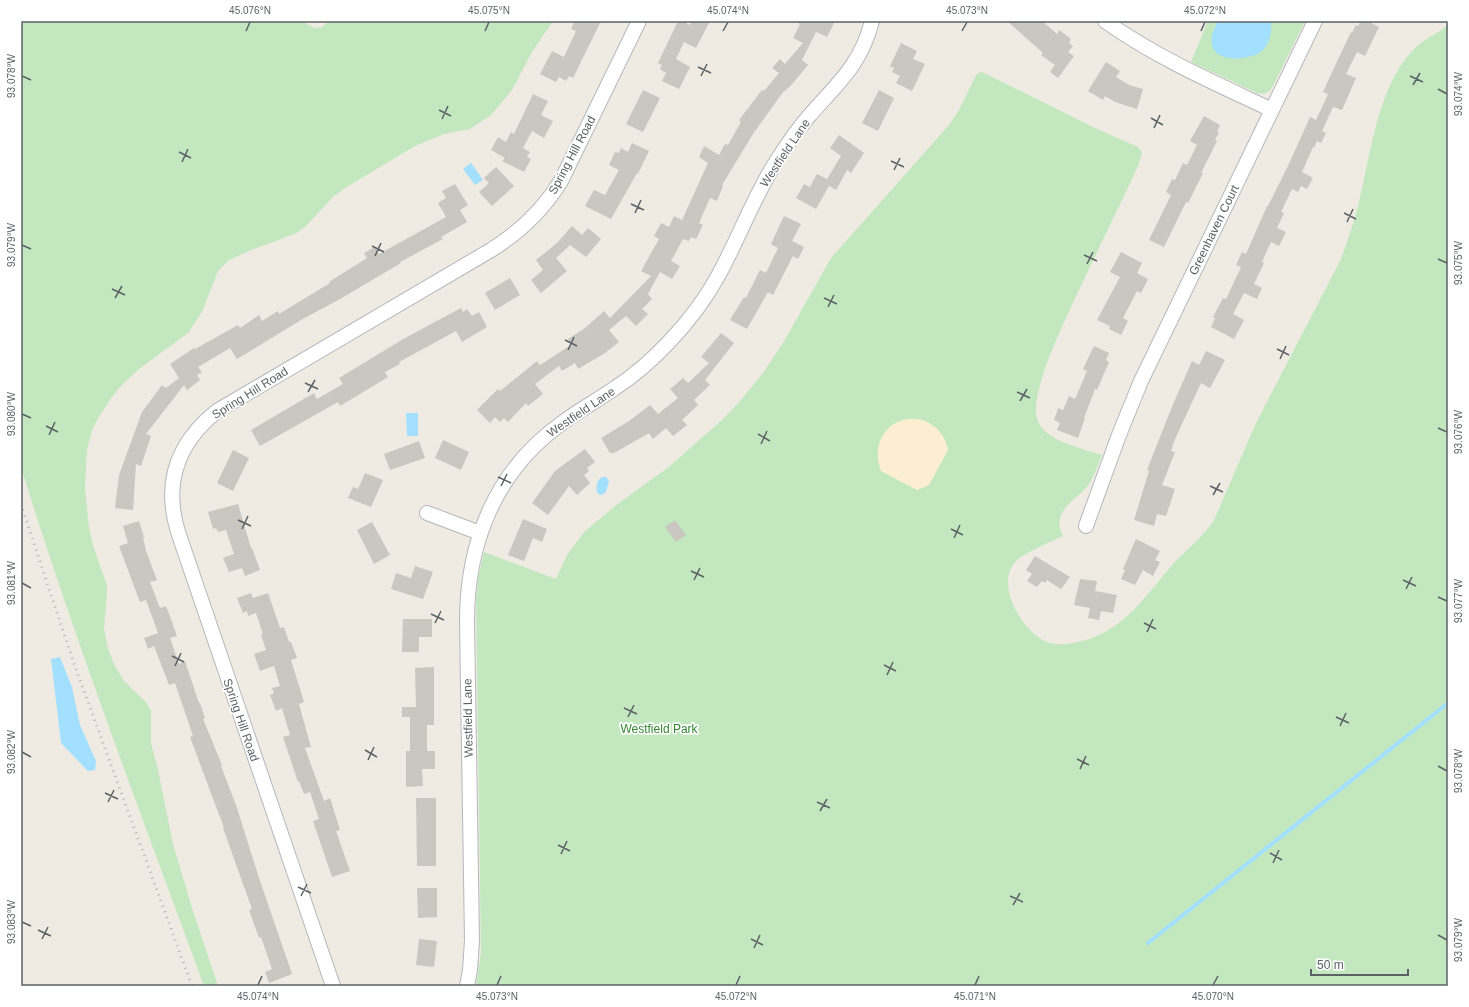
<svg xmlns="http://www.w3.org/2000/svg" width="1469" height="1007" font-family="Helvetica,sans-serif">
<style>
.green{fill:#c3e8bf}
.sand{fill:#fceed1}
.water{fill:#a3dfff}
.lines{fill:none;stroke-linecap:round;stroke-linejoin:round}
.stream{stroke:#a3dfff;stroke-width:4}
.building{fill:#cac6c0}
.street-casing{stroke:#b4b7bb;stroke-width:16}
.street{stroke:#fff;stroke-width:14}
.rail{stroke:#b3b4b5;stroke-width:3;stroke-dasharray:1 5;stroke-linecap:butt}
.ticks{fill:none;stroke:#5b6165;stroke-width:1.5}
.labels{text-anchor:middle;stroke-width:3.5;stroke-linejoin:round;paint-order:stroke}
.street-label{font-size:12px;fill:#5b6165;stroke:#fff}
.park-label{font-size:12px;fill:#358631;stroke:#fff}
.neatline{fill:none;stroke:#5b6165;stroke-width:1.5}
.ticks-label{font-size:10px;text-anchor:middle;fill:#5b6165}
</style>
<rect width="100%" height="100%" fill="#efebe3"/>
<!-- green -->
<path class="green" d="M 21,21 L 303,21 C 312,28 320,32 328,21 L 553,21 L 532,52 L 512,90 L 491,115 L 470,129 L 444,134 L 415,146 L 345,188 L 333,197 L 305,227 L 297,233 L 251,250 L 229,260 L 218,271 L 202,312 L 188,333 L 139,369 L 120,387 L 111,398 L 97,420 L 92,430 L 87,450 L 86,467 L 85,489 L 89,528 L 93,545 L 107,586 L 107,593 L 104,628 L 108,649 L 114,664 L 124,681 L 146,702 L 151,711 L 151,743 L 158,770 L 173,844 L 192,908 L 218,986 L 204,986 C 141,814 75,642 21,467 Z
M 1208,21 L 1305,21 L 1273,86 C 1269,93 1264,95 1257,93 L 1191,62 Z
M 1448,25 L 1448,986 L 476,986 L 481,953 L 476,599 L 478,579 L 484,552 L 556,579 L 567,555 L 585,531 L 619,503 L 670,466 L 724,418 L 740,401 L 763,373 L 783,343 L 831,258 L 949,125 L 959,110 L 975,77 L 978,73 L 982,72 L 1097,129 L 1138,147 L 1142,152 L 1138,166 C 1117,212 1094,257 1073,303 C 1060,331 1045,362 1038,393 C 1036,403 1034,416 1040,425 C 1050,442 1084,449 1102,455 C 1098,464 1095,475 1089,484 C 1077,501 1050,509 1063,536 C 1051,542 1023,553 1015,562 C 995,585 1022,632 1047,642 C 1060,647 1076,643 1089,639 C 1126,627 1148,593 1173,564 C 1187,549 1203,537 1214,520 L 1256,423 L 1340,261 C 1347,243 1353,225 1358,206 C 1371,155 1376,90 1413,50 C 1423,39 1437,34 1448,25 Z"/>
<!-- sand -->
<path class="sand" d="M 908,419 C 928,417 944,430 948,450 L 929,485 L 917,490 L 881,471 C 872,448 882,423 908,419 Z"/>
<!-- water -->
<path class="water" d="M 1218,21 L 1271,21 C 1272,31 1270,43 1263,50 C 1253,60 1219,63 1213,48 C 1209,39 1214,29 1218,21 Z
M 471,163 L 483,180 L 475,185 L 463,169 Z
M 406,413 L 418,413 L 418,436 L 407,436 Z
M 602,477 L 606,477 L 609,481 L 606,492 L 602,495 L 598,494 C 595,489 597,479 602,477 Z
M 60,657 L 72,687 L 80,725 L 96,761 L 95,770 L 88,771 L 61,743 L 51,659 Z"/>
<g class="lines">
<!-- stream -->
<path class="stream" d="M 1148,943 L 1448,703"/>
</g>
<!-- building -->
<path class="building" d="M 575,21 L 601,21 L 573,78 L 569,76 L 566,81 L 559,77 L 556,82 L 540,74 L 552,51 L 564,57 L 576,31 L 571,29 Z
M 678,21 L 682,21 L 690,25 L 692,21 L 710,21 L 696,48 L 684,42 L 676,59 L 690,67 L 679,89 L 662,81 L 666,73 L 660,69 L 662,65 L 658,63 Z
M 794,21 L 835,21 L 827,37 L 816,32 L 802,60 L 808,65 L 793,83 L 784,92 L 783,92 L 753,134 L 722,185 L 723,186 L 717,201 L 710,198 L 699,223 L 703,225 L 696,239 L 691,237 L 689,241 L 683,239 L 671,261 L 680,266 L 672,279 L 660,272 L 648,294 L 652,299 L 642,309 L 648,314 L 636,326 L 626,316 L 609,330 L 619,342 L 605,353 L 578,369 L 575,363 L 562,371 L 559,366 L 535,384 L 543,394 L 528,406 L 526,403 L 508,422 L 504,418 L 500,422 L 495,417 L 490,423 L 477,410 L 498,389 L 500,391 L 537,361 L 540,365 L 571,345 L 568,339 L 585,328 L 604,311 L 610,318 L 651,276 L 641,271 L 659,239 L 654,236 L 661,223 L 669,227 L 674,216 L 682,220 L 708,163 L 699,157 L 704,146 L 719,155 L 725,144 L 728,145 L 741,122 L 739,120 L 762,90 L 764,91 L 779,73 L 772,68 L 780,59 L 785,64 L 803,43 L 793,38 L 800,24 Z
M 1007,21 L 1042,21 L 1057,34 L 1059,30 L 1071,39 L 1069,43 L 1073,46 L 1068,52 L 1074,56 L 1058,78 L 1050,72 L 1055,65 L 1041,55 L 1043,53 Z
M 1361,21 L 1367,21 L 1379,27 L 1365,56 L 1357,52 L 1346,74 L 1356,78 L 1342,110 L 1333,107 L 1322,131 L 1326,133 L 1321,143 L 1317,141 L 1314,148 L 1313,147 L 1302,172 L 1313,178 L 1307,189 L 1301,186 L 1298,192 L 1292,189 L 1281,212 L 1284,213 L 1277,228 L 1286,232 L 1279,246 L 1271,242 L 1262,262 L 1264,263 L 1254,284 L 1262,288 L 1257,299 L 1244,293 L 1233,314 L 1244,320 L 1234,339 L 1211,327 L 1215,318 L 1213,317 L 1223,298 L 1226,299 L 1241,267 L 1236,265 L 1242,252 L 1246,254 L 1267,206 L 1268,206 L 1288,166 L 1310,117 L 1316,120 L 1328,94 L 1323,92 L 1333,70 L 1351,32 L 1352,33 L 1356,25 L 1358,26 Z
M 901,43 L 917,51 L 913,59 L 925,64 L 912,91 L 896,83 L 900,76 L 892,72 L 894,68 L 890,66 Z
M 1106,62 L 1120,71 L 1116,77 L 1129,85 L 1143,89 L 1137,109 L 1115,102 L 1105,96 L 1103,100 L 1088,91 Z
M 643,90 L 660,98 L 643,132 L 626,124 Z
M 879,90 L 894,98 L 878,131 L 862,123 Z
M 533,94 L 548,101 L 541,115 L 553,121 L 544,138 L 532,131 L 523,148 L 530,152 L 527,157 L 531,159 L 524,172 L 502,161 L 505,158 L 491,150 L 498,137 L 506,142 L 511,132 L 514,134 Z
M 1204,116 L 1220,125 L 1217,131 L 1219,132 L 1215,140 L 1217,141 L 1201,173 L 1203,173 L 1188,203 L 1186,202 L 1164,247 L 1149,240 L 1171,195 L 1166,192 L 1172,179 L 1175,180 L 1183,163 L 1187,165 L 1197,145 L 1190,141 Z
M 839,135 L 864,153 L 851,173 L 847,170 L 836,190 L 829,186 L 816,209 L 796,198 L 804,184 L 810,187 L 817,174 L 827,179 L 841,156 L 830,148 Z
M 632,143 L 649,151 L 638,174 L 637,173 L 611,219 L 585,206 L 594,190 L 605,195 L 619,170 L 609,165 L 615,152 L 619,153 L 621,148 L 628,152 Z
M 496,167 L 514,186 L 492,206 L 479,192 L 489,183 L 484,178 Z
M 455,184 L 468,205 L 460,210 L 467,222 L 441,237 L 443,239 L 400,262 L 401,263 L 340,299 L 301,320 L 237,359 L 230,348 L 198,367 L 202,372 L 197,375 L 200,380 L 187,390 L 184,385 L 146,434 L 151,436 L 141,466 L 136,464 L 133,510 L 115,508 L 119,475 L 142,412 L 162,385 L 166,388 L 179,378 L 170,364 L 194,348 L 195,349 L 238,325 L 240,328 L 259,315 L 262,321 L 278,311 L 279,314 L 330,283 L 329,282 L 367,258 L 364,253 L 375,247 L 379,254 L 446,217 L 438,203 L 446,198 L 442,191 Z
M 784,216 L 801,224 L 792,241 L 804,247 L 798,259 L 793,256 L 773,295 L 768,292 L 747,329 L 730,320 L 744,297 L 746,298 L 760,270 L 766,273 L 778,248 L 771,244 Z
M 572,226 L 582,235 L 588,228 L 601,239 L 586,257 L 570,245 L 556,258 L 567,271 L 541,293 L 531,280 L 543,270 L 536,260 L 557,243 Z
M 1121,252 L 1142,263 L 1137,273 L 1148,279 L 1141,293 L 1137,291 L 1123,318 L 1128,321 L 1121,335 L 1109,329 L 1110,326 L 1097,320 L 1120,277 L 1110,272 Z
M 510,278 L 520,295 L 495,310 L 485,293 Z
M 461,308 L 463,312 L 467,309 L 472,316 L 479,312 L 487,327 L 462,342 L 456,331 L 399,362 L 400,364 L 385,372 L 388,377 L 340,406 L 338,402 L 260,446 L 251,430 L 314,393 L 317,399 L 343,384 L 339,378 L 405,338 Z
M 721,333 L 734,343 L 705,380 L 710,385 L 694,400 L 698,405 L 682,420 L 687,425 L 673,436 L 666,428 L 653,439 L 649,433 L 614,453 L 610,453 L 601,438 L 629,421 L 650,405 L 658,414 L 678,398 L 670,389 L 683,378 L 688,383 L 709,363 L 701,357 Z
M 1094,346 L 1109,353 L 1106,360 L 1109,362 L 1097,390 L 1095,389 L 1084,418 L 1085,418 L 1078,438 L 1057,430 L 1060,423 L 1054,420 L 1058,408 L 1063,410 L 1069,396 L 1075,399 L 1087,371 L 1083,369 Z
M 1206,351 L 1225,360 L 1210,388 L 1201,383 L 1175,439 L 1171,451 L 1175,452 L 1162,485 L 1175,489 L 1166,516 L 1157,514 L 1154,526 L 1134,520 L 1149,471 L 1147,470 L 1171,409 L 1192,361 L 1199,365 Z
M 443,440 L 469,452 L 461,470 L 435,458 Z
M 419,441 L 425,458 L 390,470 L 384,454 Z
M 585,449 L 595,462 L 587,468 L 589,471 L 584,475 L 590,483 L 577,495 L 569,486 L 548,515 L 532,503 L 555,471 Z
M 233,450 L 249,458 L 233,491 L 217,483 Z
M 365,473 L 383,480 L 371,507 L 348,498 L 353,487 L 358,489 Z
M 238,504 L 251,548 L 252,548 L 260,570 L 245,576 L 242,568 L 229,572 L 223,558 L 234,554 L 226,530 L 218,532 L 216,528 L 213,529 L 208,512 Z
M 523,519 L 547,529 L 542,542 L 533,538 L 524,561 L 508,555 Z
M 675,520 L 686,535 L 676,542 L 665,527 Z
M 139,521 L 144,537 L 143,537 L 146,551 L 157,580 L 150,582 L 160,608 L 166,606 L 171,619 L 177,636 L 170,638 L 179,664 L 185,661 L 199,703 L 200,703 L 205,718 L 203,719 L 222,765 L 221,766 L 237,808 L 259,878 L 292,974 L 269,983 L 265,972 L 272,969 L 261,937 L 259,938 L 249,910 L 252,909 L 223,828 L 224,828 L 190,737 L 193,736 L 175,683 L 169,685 L 154,646 L 148,649 L 144,638 L 158,633 L 146,600 L 140,602 L 119,546 L 128,543 L 123,526 Z
M 372,522 L 390,555 L 374,564 L 357,530 Z
M 1136,539 L 1160,551 L 1155,560 L 1160,562 L 1153,576 L 1143,570 L 1135,585 L 1121,579 L 1125,570 L 1123,569 Z
M 1035,556 L 1070,577 L 1061,589 L 1047,580 L 1045,583 L 1042,581 L 1037,587 L 1027,581 L 1032,574 L 1026,570 Z
M 415,566 L 433,572 L 423,599 L 391,589 L 396,573 L 411,578 Z
M 1080,579 L 1097,581 L 1095,591 L 1117,595 L 1113,613 L 1101,611 L 1099,620 L 1088,618 L 1090,608 L 1074,605 Z
M 251,593 L 253,598 L 268,593 L 280,628 L 284,627 L 289,642 L 291,642 L 297,658 L 291,660 L 304,702 L 299,704 L 311,747 L 305,748 L 324,801 L 330,798 L 340,830 L 336,831 L 350,871 L 332,877 L 313,821 L 319,819 L 310,792 L 304,794 L 299,781 L 298,782 L 283,737 L 290,735 L 282,708 L 276,711 L 270,695 L 274,693 L 272,688 L 280,686 L 274,666 L 260,671 L 254,654 L 266,650 L 261,635 L 263,634 L 256,613 L 248,616 L 247,611 L 243,613 L 237,598 Z
M 403,619 L 432,619 L 432,637 L 419,637 L 419,652 L 402,652 Z
M 434,667 L 434,725 L 427,725 L 427,751 L 435,751 L 435,769 L 422,769 L 423,786 L 406,787 L 406,751 L 410,751 L 410,717 L 402,717 L 402,707 L 416,707 L 415,668 Z
M 416,798 L 436,798 L 436,866 L 417,866 Z
M 417,888 L 437,888 L 437,917 L 418,918 Z
M 419,939 L 437,941 L 434,967 L 416,965 Z"/>
<g class="lines">
<!-- street casing -->
<g class="street-casing">
<path id="street" d="M 1105,21 C 1157,58 1215,83 1272,110
M 427,513 L 480,533
M 1086,526 L 1119,435 L 1141,381 L 1315,21
M 333,986 L 178,532 C 163,483 177,443 217,411 L 491,250 C 520,232 543,210 561,181 L 639,21
M 467,986 L 470,970 L 472,940 L 467,621 C 467,542 496,470 562,423 C 579,410 598,400 615,388 C 635,375 653,359 669,342 C 688,322 705,300 718,276 C 739,238 753,198 776,162 C 786,146 796,131 809,116 C 837,84 861,65 872,21"/>
</g>
<!-- street -->
<use href="#street" class="street"/>
<!-- rail -->
<path class="rail" d="M 21,504 L 72,658 L 192,986"/>
</g>
<!-- ticks -->
<path class="ticks" d="M 246,31 L 250,22M 485,31 L 489,22M 723,31 L 728,22M 962,31 L 967,22M 1201,31 L 1205,22M 698,67 L 711,73M 22,76 L 31,80M 701,76 L 707,64M 1410,76 L 1423,82M 1413,85 L 1420,73M 1438,89 L 1447,94M 439,110 L 451,116M 1151,118 L 1163,125M 442,119 L 448,106M 1154,128 L 1160,115M 179,152 L 191,158M 891,161 L 904,167M 182,162 L 188,149M 894,170 L 900,158M 631,204 L 644,210M 635,213 L 641,200M 1344,213 L 1356,219M 1347,222 L 1353,209M 22,245 L 31,249M 372,246 L 384,252M 1084,255 L 1097,261M 375,256 L 381,243M 1438,259 L 1447,263M 1087,264 L 1093,252M 112,289 L 125,295M 115,298 L 122,286M 824,298 L 837,304M 828,307 L 834,295M 565,340 L 577,346M 1277,349 L 1289,355M 568,350 L 574,337M 1280,359 L 1286,346M 305,383 L 318,389M 308,392 L 315,380M 1017,392 L 1030,398M 1020,401 L 1027,389M 22,414 L 31,418M 46,426 L 58,432M 1438,428 L 1447,432M 758,434 L 770,441M 49,435 L 55,422M 761,444 L 767,431M 498,477 L 511,483M 501,486 L 507,474M 1210,486 L 1223,492M 1213,495 L 1220,483M 238,520 L 251,526M 242,529 L 248,516M 951,529 L 963,535M 954,538 L 960,525M 691,571 L 704,577M 694,580 L 700,568M 1403,580 L 1416,586M 22,583 L 31,588M 1406,589 L 1412,577M 1438,597 L 1447,601M 431,614 L 444,620M 435,623 L 441,611M 1144,623 L 1156,629M 1147,632 L 1153,619M 172,656 L 184,662M 884,665 L 896,671M 175,666 L 181,653M 887,675 L 893,662M 624,708 L 637,714M 628,717 L 634,705M 1336,717 L 1349,723M 1340,726 L 1346,713M 365,750 L 377,757M 22,752 L 31,757M 1077,759 L 1089,765M 368,760 L 374,747M 1438,766 L 1447,771M 1080,769 L 1086,756M 105,793 L 118,799M 108,802 L 114,790M 817,802 L 830,808M 820,811 L 827,799M 558,845 L 570,851M 1270,853 L 1282,860M 561,854 L 567,841M 1273,863 L 1279,850M 298,887 L 311,893M 301,896 L 307,884M 1010,896 L 1023,902M 1013,905 L 1020,893M 22,922 L 31,926M 38,930 L 51,936M 1438,935 L 1447,940M 42,939 L 48,927M 751,939 L 763,945M 754,948 L 760,935M 258,985 L 262,976M 497,985 L 501,976M 736,985 L 740,976M 975,985 L 979,976M 1213,985 L 1218,976"/>
<g class="labels">
<!-- street labels -->
<g class="street-label">
<text transform="translate(785 153) rotate(-56)" y="4">Westfield Lane</text>
<text transform="translate(572 155) rotate(-62)" y="4">Spring Hill Road</text>
<text transform="translate(1214 230) rotate(-64)" y="4">Greenhaven Court</text>
<text transform="translate(250 393) rotate(-32)" y="4">Spring Hill Road</text>
<text transform="translate(581 412) rotate(-34)" y="4">Westfield Lane</text>
<text transform="translate(468 718) rotate(-91)" y="4">Westfield Lane</text>
<text transform="translate(241 720) rotate(71)" y="4">Spring Hill Road</text>
</g>
<!-- park labels -->
<g class="park-label">
<text x="659" y="733">Westfield Park</text>
</g>
</g>
<!-- border -->
<rect width="1469" height="1007" fill="none" stroke="#ffffff" stroke-width="44"/>
<!-- scale -->
<path d="M1311 969v6h97v-6" fill="none" stroke="#5b6165" stroke-width="2"/>
<text x="1317" y="969" font-size="12" fill="#5b6165" stroke="#ffffff" stroke-width="3" paint-order="stroke">50 m</text>
<rect x="22" y="22" width="1425" height="963" class="neatline"/>
<g class="ticks-label">
<text x="250" y="14">45.076°N</text>
<text x="489" y="14">45.075°N</text>
<text x="728" y="14">45.074°N</text>
<text x="967" y="14">45.073°N</text>
<text x="1205" y="14">45.072°N</text>
<text transform="translate(11 76) rotate(-90)" y="4">93.078°W</text>
<text transform="translate(1458 94) rotate(-90)" y="4">93.074°W</text>
<text transform="translate(11 245) rotate(-90)" y="4">93.079°W</text>
<text transform="translate(1458 263) rotate(-90)" y="4">93.075°W</text>
<text transform="translate(11 414) rotate(-90)" y="4">93.080°W</text>
<text transform="translate(1458 432) rotate(-90)" y="4">93.076°W</text>
<text transform="translate(11 583) rotate(-90)" y="4">93.081°W</text>
<text transform="translate(1458 601) rotate(-90)" y="4">93.077°W</text>
<text transform="translate(11 752) rotate(-90)" y="4">93.082°W</text>
<text transform="translate(1458 771) rotate(-90)" y="4">93.078°W</text>
<text transform="translate(11 922) rotate(-90)" y="4">93.083°W</text>
<text transform="translate(1458 940) rotate(-90)" y="4">93.079°W</text>
<text x="258" y="1000">45.074°N</text>
<text x="497" y="1000">45.073°N</text>
<text x="736" y="1000">45.072°N</text>
<text x="975" y="1000">45.071°N</text>
<text x="1213" y="1000">45.070°N</text>
</g>
</svg>
